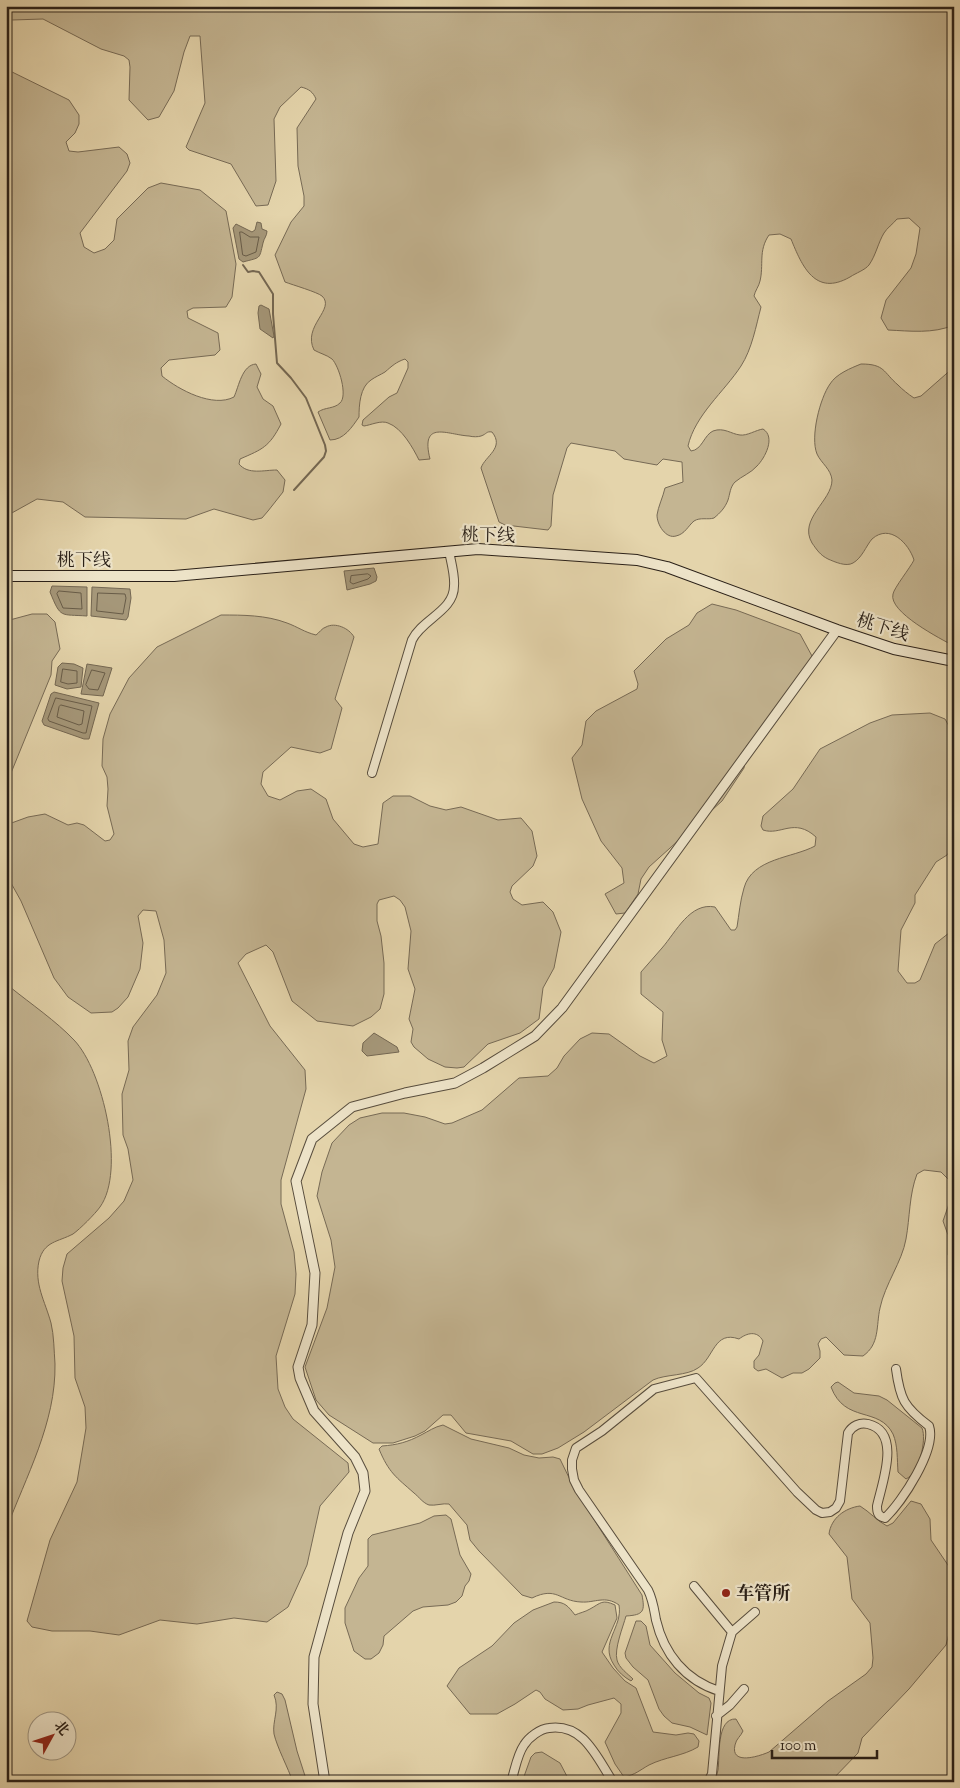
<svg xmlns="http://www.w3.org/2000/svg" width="960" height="1788" font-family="'Sorts Mill Goudy','Noto Serif SC',serif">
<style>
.green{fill:#c4b592;stroke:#776a55}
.water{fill:#a59779;stroke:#746752}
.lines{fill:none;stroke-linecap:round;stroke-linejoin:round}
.shore{stroke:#685c48;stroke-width:1}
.stream{stroke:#746752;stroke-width:2}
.minor-casing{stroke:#584d3d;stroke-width:10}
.tertiary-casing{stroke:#584d3d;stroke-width:11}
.secondary-casing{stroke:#2a2018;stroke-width:12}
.minor{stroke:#ede3c8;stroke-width:8}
.tertiary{stroke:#ede3c8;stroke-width:9}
.secondary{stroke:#ede3c8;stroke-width:10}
.poi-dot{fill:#8f2418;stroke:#ede3c8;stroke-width:2}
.labels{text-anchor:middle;stroke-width:4.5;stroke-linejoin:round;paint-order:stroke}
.street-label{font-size:18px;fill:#2a2018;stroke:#ede3c8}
.poi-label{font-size:18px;font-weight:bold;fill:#2a2018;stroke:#ede3c8;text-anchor:start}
</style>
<rect width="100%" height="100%" fill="#e4d4ab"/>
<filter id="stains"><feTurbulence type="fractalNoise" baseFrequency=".004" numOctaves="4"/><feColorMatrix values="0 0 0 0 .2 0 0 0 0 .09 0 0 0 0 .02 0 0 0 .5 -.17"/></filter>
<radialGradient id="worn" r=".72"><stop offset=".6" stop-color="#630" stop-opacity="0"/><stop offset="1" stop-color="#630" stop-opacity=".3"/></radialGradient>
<!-- green -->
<path class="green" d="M 6,6 L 954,6 L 954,325 C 933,334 910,331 888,330 L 881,318 L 886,300 L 911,268 L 916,254 L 920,228 L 909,218 L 897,219 C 893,224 887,228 884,233 C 878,243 876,255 869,265 C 865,270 856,273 850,277 C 815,297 802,266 791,239 L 780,234 L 769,235 C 758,251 764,265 760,281 C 759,286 755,291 754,296 L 761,307 C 756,326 752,349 741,366 C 724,392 695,415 688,446 L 691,451 C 702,450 704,435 713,431 C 724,427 731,434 740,435 C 747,436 756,430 763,429 C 776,437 765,458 757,466 C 751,473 742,476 735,482 C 730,487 730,494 728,500 C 725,508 720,513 714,518 C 708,520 700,517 694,521 C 688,526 685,534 676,536 C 666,539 657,525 657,515 C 658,507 663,497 665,488 L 683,482 L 682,462 L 663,459 L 657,465 L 624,459 L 615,451 L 571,443 L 567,448 L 553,495 L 551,526 L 548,530 L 505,525 L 499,522 L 481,468 C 485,456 505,448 492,432 C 486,431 487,434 481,436 C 478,437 473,437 469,436 C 448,435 420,419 430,459 L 419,460 C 413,448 402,428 388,423 C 381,420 371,425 364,426 L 362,425 L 363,420 L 389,397 L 397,393 L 408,368 L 408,362 L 405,359 C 396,362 392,366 385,372 C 380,375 375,377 371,380 C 360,387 359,405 359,417 C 352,427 344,440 330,440 L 318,412 C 325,407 334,409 340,403 C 348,396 339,366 332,359 C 327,355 319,353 314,350 C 302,326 336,309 322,296 C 317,292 293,285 285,282 L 275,255 L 291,222 L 304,206 L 304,196 L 298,166 L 297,128 L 316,99 C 313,92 309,89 301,87 L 280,107 L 274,119 L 276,181 L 268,205 L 256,206 L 231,164 L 189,150 L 186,147 L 205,103 L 200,36 L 190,36 L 184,52 L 174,91 L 159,117 L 148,120 L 129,100 L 130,67 L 129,60 L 124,56 L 101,49 L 43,19 L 12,20 L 6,25 Z
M 6,69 L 69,100 L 79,115 L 79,124 L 75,133 L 66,142 L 69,151 L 78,152 L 119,147 L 127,154 L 130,163 L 127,171 L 80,233 L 84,247 L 94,253 L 105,249 L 114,240 L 117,219 L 148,188 L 161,183 L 200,190 L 226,211 L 236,264 L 232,297 L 226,307 L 193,308 L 187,311 L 188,318 L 218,333 L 220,350 L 215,355 L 169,360 L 161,368 L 162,376 C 179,390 213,408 234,397 C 239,386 242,365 256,364 L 261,374 L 257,387 L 263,399 L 273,406 L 281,424 C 269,447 263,449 240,459 L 239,464 C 248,475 264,470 277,470 L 285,480 L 283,492 L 268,511 L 262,518 L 253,520 L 214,509 L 186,519 L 85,517 L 63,502 L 37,499 L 10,514 L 6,514 Z
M 861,364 C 885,364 883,372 898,385 C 903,390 908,394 914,398 L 921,396 L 954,367 L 954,646 C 941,639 888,612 893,594 C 894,588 910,568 914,560 C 909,544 890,523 872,539 C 866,546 862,558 853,563 C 846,567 835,562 828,559 C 820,555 817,550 812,543 C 798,519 832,501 832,480 C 831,469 821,463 817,454 C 810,437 820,398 830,384 C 836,374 851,368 861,364 Z
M 712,604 L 736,610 L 800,634 L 812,656 L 809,672 L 776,721 L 747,745 L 744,768 L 722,801 L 649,867 L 641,879 L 638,894 L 625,913 L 616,914 L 605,894 L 624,883 L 622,868 L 601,841 L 582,799 L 572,758 L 582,745 L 586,721 L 596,711 L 637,689 L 638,684 L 634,671 L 666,639 L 689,625 L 697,613 Z
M 32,614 L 47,614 L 55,622 L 60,649 L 52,661 L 51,675 L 11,773 L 6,777 L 6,621 Z
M 221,615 C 243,615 266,615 287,623 C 298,627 304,632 316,635 C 319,633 322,628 326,627 C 335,622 349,628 354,637 L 335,699 L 342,708 L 331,749 L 320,753 L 291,747 L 263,772 L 261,784 L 268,796 L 280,800 L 297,791 L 311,789 L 326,799 L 333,819 L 354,844 L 363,847 L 378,844 L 383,803 L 393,796 L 410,796 L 430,806 L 446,810 L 461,807 L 498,820 L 521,818 L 532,831 L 537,856 L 533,866 L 512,886 L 510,892 L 513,899 L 522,905 L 543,902 L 553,912 L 561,932 L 554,968 L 543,988 L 539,1019 L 520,1033 L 488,1044 L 464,1067 L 457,1068 L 445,1067 L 428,1059 L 414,1047 L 411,1042 L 413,1029 L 409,1019 L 415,989 L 408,969 L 411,931 L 405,907 L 400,900 L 394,896 L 379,900 L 377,904 L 377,921 L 381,936 L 384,963 L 384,994 L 380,1009 L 371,1017 L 353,1026 L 317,1021 L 292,1001 L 273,952 L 266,945 L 246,954 L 238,963 L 270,1026 L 305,1070 L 306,1089 L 281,1180 L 281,1204 L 294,1252 L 296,1274 L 295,1294 L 276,1356 L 278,1389 L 285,1407 L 293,1419 L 348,1463 L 349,1472 L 320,1506 L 307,1565 L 288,1607 L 267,1622 L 234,1618 L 197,1624 L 160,1620 L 119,1635 L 90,1631 L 52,1631 L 32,1627 L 27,1621 L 50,1540 L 77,1482 L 86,1428 L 85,1407 L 75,1378 L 74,1336 L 62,1281 L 63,1268 L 67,1254 L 109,1218 L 124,1201 L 133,1180 L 128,1149 L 123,1135 L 122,1094 L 129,1070 L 128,1041 L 133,1027 L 157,995 L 166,973 L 164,940 L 156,911 L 143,910 L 138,916 L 143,943 L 140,969 L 128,997 L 118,1008 L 112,1012 L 91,1013 L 68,997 L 54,978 L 21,901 L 6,874 L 6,825 L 28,817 L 45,814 L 68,825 L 77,823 L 84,825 L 105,841 L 110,840 L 114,834 L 107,806 L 108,789 L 107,777 L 102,766 L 103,739 L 110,714 L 129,678 L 157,647 Z
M 930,713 L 945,719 L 954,735 L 954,844 L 947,855 L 936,862 L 915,895 L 915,903 L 901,930 L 898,971 L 907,983 L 915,983 L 920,980 L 935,944 L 954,929 L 954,1262 L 948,1255 L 948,1235 L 943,1221 L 951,1198 L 949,1180 L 941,1172 L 924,1170 L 917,1174 C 909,1195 910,1217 906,1239 C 902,1262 885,1284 880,1308 C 876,1326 880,1344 863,1356 L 844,1355 L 826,1337 L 821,1339 L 818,1344 L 820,1351 L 820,1358 L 809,1369 L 802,1373 L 793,1373 L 782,1378 L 766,1369 L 758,1371 L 754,1368 L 754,1361 L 759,1355 L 763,1341 C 757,1330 747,1333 739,1339 C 714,1330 714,1358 698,1368 C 687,1376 666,1374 653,1380 L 584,1432 L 558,1448 L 542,1454 L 533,1454 L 511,1441 L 466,1433 L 451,1415 L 443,1415 L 425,1431 L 415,1436 L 393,1443 L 373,1443 L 329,1415 L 316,1400 L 305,1367 L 327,1308 L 335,1267 L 331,1240 L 317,1196 L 322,1172 L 332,1143 L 349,1125 L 360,1118 L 382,1113 L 404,1113 L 425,1117 L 445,1124 L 452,1123 L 482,1110 L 519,1078 L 548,1076 L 557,1068 L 564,1056 L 580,1039 L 592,1033 L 609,1034 L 640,1056 L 654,1063 L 667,1056 L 662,1040 L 663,1012 L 641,994 L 641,972 C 648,964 655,956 662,948 C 676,932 690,902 715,907 L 731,930 L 735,930 L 737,927 C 739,915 740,901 744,888 C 752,858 793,858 815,846 L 816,837 C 794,817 781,836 763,830 L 761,826 L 763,816 L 793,789 L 820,749 L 870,723 L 892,715 Z
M 6,986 L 10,987 C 31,1004 56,1021 74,1040 C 103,1070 126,1171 100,1207 C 95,1214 80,1229 73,1234 C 58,1242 44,1241 39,1261 C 34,1284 45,1301 51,1323 C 54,1335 54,1351 55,1364 C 56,1423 26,1476 6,1530 Z
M 838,1382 L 854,1393 L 879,1396 L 887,1400 L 922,1428 C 927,1440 919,1473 906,1479 L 898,1472 C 897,1459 898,1446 893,1434 C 879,1406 845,1424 831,1387 L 835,1383 Z
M 443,1425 L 471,1439 L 509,1448 L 524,1455 L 539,1458 L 553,1457 L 560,1459 L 574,1488 L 642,1595 C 645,1611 644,1615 626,1616 C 623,1627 614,1649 617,1660 C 619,1668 628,1674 633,1679 L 631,1681 C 624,1677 618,1672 614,1665 C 599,1642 623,1628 619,1605 C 605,1595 595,1603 581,1602 C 559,1601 557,1586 532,1598 L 522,1595 L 479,1551 L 470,1540 L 467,1525 L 449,1504 C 443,1503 435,1506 429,1505 C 423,1503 419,1497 414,1493 C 396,1477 389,1473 379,1449 L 382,1446 C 397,1445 408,1442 421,1435 C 429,1431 434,1427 443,1425 Z
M 911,1501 L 921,1504 L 930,1519 L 931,1540 L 950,1568 L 954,1587 L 952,1622 L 946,1645 L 909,1689 L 862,1738 L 858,1753 L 830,1782 L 715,1782 C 716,1778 717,1774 718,1770 C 720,1757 716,1718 736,1719 L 743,1731 C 741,1736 736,1739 735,1745 C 730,1766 760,1756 769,1752 L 828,1701 L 866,1674 L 872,1667 L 873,1658 L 870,1623 L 852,1599 L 847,1557 L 829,1534 C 831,1518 845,1508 860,1506 C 870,1512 877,1521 887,1526 L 893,1523 Z
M 446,1515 L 451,1519 L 460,1555 L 471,1574 L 469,1581 L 465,1586 L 462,1596 L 456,1602 L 448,1605 L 423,1607 L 413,1611 L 384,1636 L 383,1645 L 379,1653 L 371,1659 L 365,1659 L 354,1651 L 345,1623 L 345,1608 L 359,1578 L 368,1566 L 368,1539 L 372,1535 L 420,1523 L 434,1516 Z
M 554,1602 C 565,1602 568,1606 575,1615 C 579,1613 585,1612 590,1609 C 601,1603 602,1599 615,1605 L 617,1618 L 602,1652 L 613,1668 L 625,1681 L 636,1688 L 653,1732 L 676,1735 L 688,1733 L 694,1734 L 699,1741 L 698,1747 C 683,1756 665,1757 649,1765 C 640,1770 635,1775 624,1777 L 615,1764 L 605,1742 L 621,1713 L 621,1704 L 614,1698 L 588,1705 L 578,1709 L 563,1710 L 545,1699 L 540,1692 L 536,1690 L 515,1704 L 497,1714 L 470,1714 L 447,1686 L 459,1668 L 492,1646 L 514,1623 L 533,1610 Z
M 636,1621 L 641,1621 L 646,1626 L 650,1645 L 675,1673 L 699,1693 L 709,1698 L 711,1703 L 707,1735 L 690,1727 L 672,1723 L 664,1716 L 659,1709 L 648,1680 L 633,1667 L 626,1658 L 625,1653 Z
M 277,1692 L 282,1694 L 285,1700 L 297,1751 L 307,1782 L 293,1782 C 288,1768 277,1747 274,1734 C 272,1721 280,1709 274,1695 Z
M 542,1752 L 560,1763 L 570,1782 L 522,1782 L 531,1757 L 535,1753 Z"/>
<!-- water -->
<path class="water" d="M 257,222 L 261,223 L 262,229 L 267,231 C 267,236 264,238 263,243 C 259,260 261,257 243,262 L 239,259 L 233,228 L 236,224 L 252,232 L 255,230 Z
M 261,305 L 269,309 L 274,336 L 273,338 L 260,329 L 258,313 L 259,306 Z
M 374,568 L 377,577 L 376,581 L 370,584 L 347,590 L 344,571 Z
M 52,586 L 87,587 L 87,616 C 60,614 61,619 50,592 Z
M 92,587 L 130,589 L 131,598 L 128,617 L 126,620 L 91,616 Z
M 62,663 L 74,664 L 83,668 L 81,687 L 67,689 L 55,685 L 58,667 Z
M 87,664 L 112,668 L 103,696 L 81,694 Z
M 54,692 L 99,703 L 89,739 L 84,739 L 44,725 L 42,721 L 51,694 Z
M 374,1033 L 397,1047 L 399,1052 L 367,1056 L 362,1051 L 363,1043 Z"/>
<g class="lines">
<!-- shore -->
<path class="shore" d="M 240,232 L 242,232 L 250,237 L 259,237 L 256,252 L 246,256 L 243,255 Z
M 368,574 L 371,576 L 368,579 L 353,584 L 350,582 L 351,576 Z
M 59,591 L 81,593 L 82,609 L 63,608 L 57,594 Z
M 98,593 L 125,594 L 126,598 L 123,614 L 97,611 Z
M 63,669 L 77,671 L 77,683 L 68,684 L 61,682 Z
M 92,670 L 105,673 L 98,690 L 89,689 L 86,685 Z
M 56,698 L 92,706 L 86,733 L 83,733 L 49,721 L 48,719 Z
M 61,705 L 84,711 L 82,724 L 79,725 L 57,717 L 59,707 Z"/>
<!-- stream -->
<path class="stream" d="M 243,265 L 248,272 L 253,271 L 259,272 L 273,294 L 273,314 L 277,363 L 291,378 L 306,398 L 325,445 L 326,451 L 324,457 L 294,490"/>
<!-- minor casing -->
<g class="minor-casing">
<path id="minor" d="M 372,773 L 412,640 C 422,619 454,611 454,586 C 455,575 451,562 449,551
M 694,1586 L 732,1632 L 755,1612
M 719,1691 C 685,1680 664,1654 656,1620 C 654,1609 653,1600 648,1590 L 579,1490 L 574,1480 L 572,1469 L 572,1460 L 576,1448 L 602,1431 L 654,1389 L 696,1378 L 797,1492 L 816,1510 L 822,1513 L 830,1512 L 836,1508 L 840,1501 L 848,1433 C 852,1426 860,1422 868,1424 C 902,1432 882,1483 877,1506 C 877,1513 878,1516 885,1518 C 902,1502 937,1449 929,1426 C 904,1407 900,1399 896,1369
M 716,1716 L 730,1705 L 744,1689
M 511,1782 C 515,1770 517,1755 524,1745 C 529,1737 540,1729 549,1728 C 584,1723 597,1758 613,1782
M 708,1782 L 712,1774 L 722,1666 L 732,1632"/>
</g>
<!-- tertiary casing -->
<g class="tertiary-casing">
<path id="tertiary" d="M 325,1782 L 313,1704 L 314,1657 L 348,1533 L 365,1491 L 363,1473 L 355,1457 L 314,1411 L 300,1378 L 298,1367 L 312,1325 L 315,1273 L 296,1181 L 312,1139 L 352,1107 L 405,1093 L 455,1083 L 483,1068 L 535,1036 L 562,1008 L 837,630"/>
</g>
<!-- secondary casing -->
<g class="secondary-casing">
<path id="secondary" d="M 6,576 L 174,576 L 478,549 L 637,560 L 667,567 L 837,630 L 894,649 L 954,661"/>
</g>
<!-- minor -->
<use href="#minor" class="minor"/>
<!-- tertiary -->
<use href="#tertiary" class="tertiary"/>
<!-- secondary -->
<use href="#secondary" class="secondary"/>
</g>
<!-- markers -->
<circle class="poi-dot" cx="726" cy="1593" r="5"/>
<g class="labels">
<!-- street labels -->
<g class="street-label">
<text transform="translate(488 535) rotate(1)" y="6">桃下线</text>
<text x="84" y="566">桃下线</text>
<text transform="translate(883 627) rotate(17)" y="6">桃下线</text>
</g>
<!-- poi labels -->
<g class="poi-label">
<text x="736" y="1599">车管所</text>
</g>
</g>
<!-- margin -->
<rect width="960" height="1788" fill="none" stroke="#e4d4ab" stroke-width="25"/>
<rect x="8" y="8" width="945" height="1773" fill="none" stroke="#2a2018" stroke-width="2.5"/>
<rect x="12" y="12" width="935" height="1763" fill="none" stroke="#2a2018"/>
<!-- north arrow -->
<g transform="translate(52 1736) rotate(50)"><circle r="24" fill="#ede3c8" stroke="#9f9582"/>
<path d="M0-4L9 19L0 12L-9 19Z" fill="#8f2418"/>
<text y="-8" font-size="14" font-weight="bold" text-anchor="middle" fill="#2a2018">北</text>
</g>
<!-- scale -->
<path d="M772 1750v8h105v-8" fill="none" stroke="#2a2018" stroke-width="2.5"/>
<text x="780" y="1750" font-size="15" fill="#2a2018" stroke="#ede3c8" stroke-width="4" paint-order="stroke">100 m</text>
<rect width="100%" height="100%" filter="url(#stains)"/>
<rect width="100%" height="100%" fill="url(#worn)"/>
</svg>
